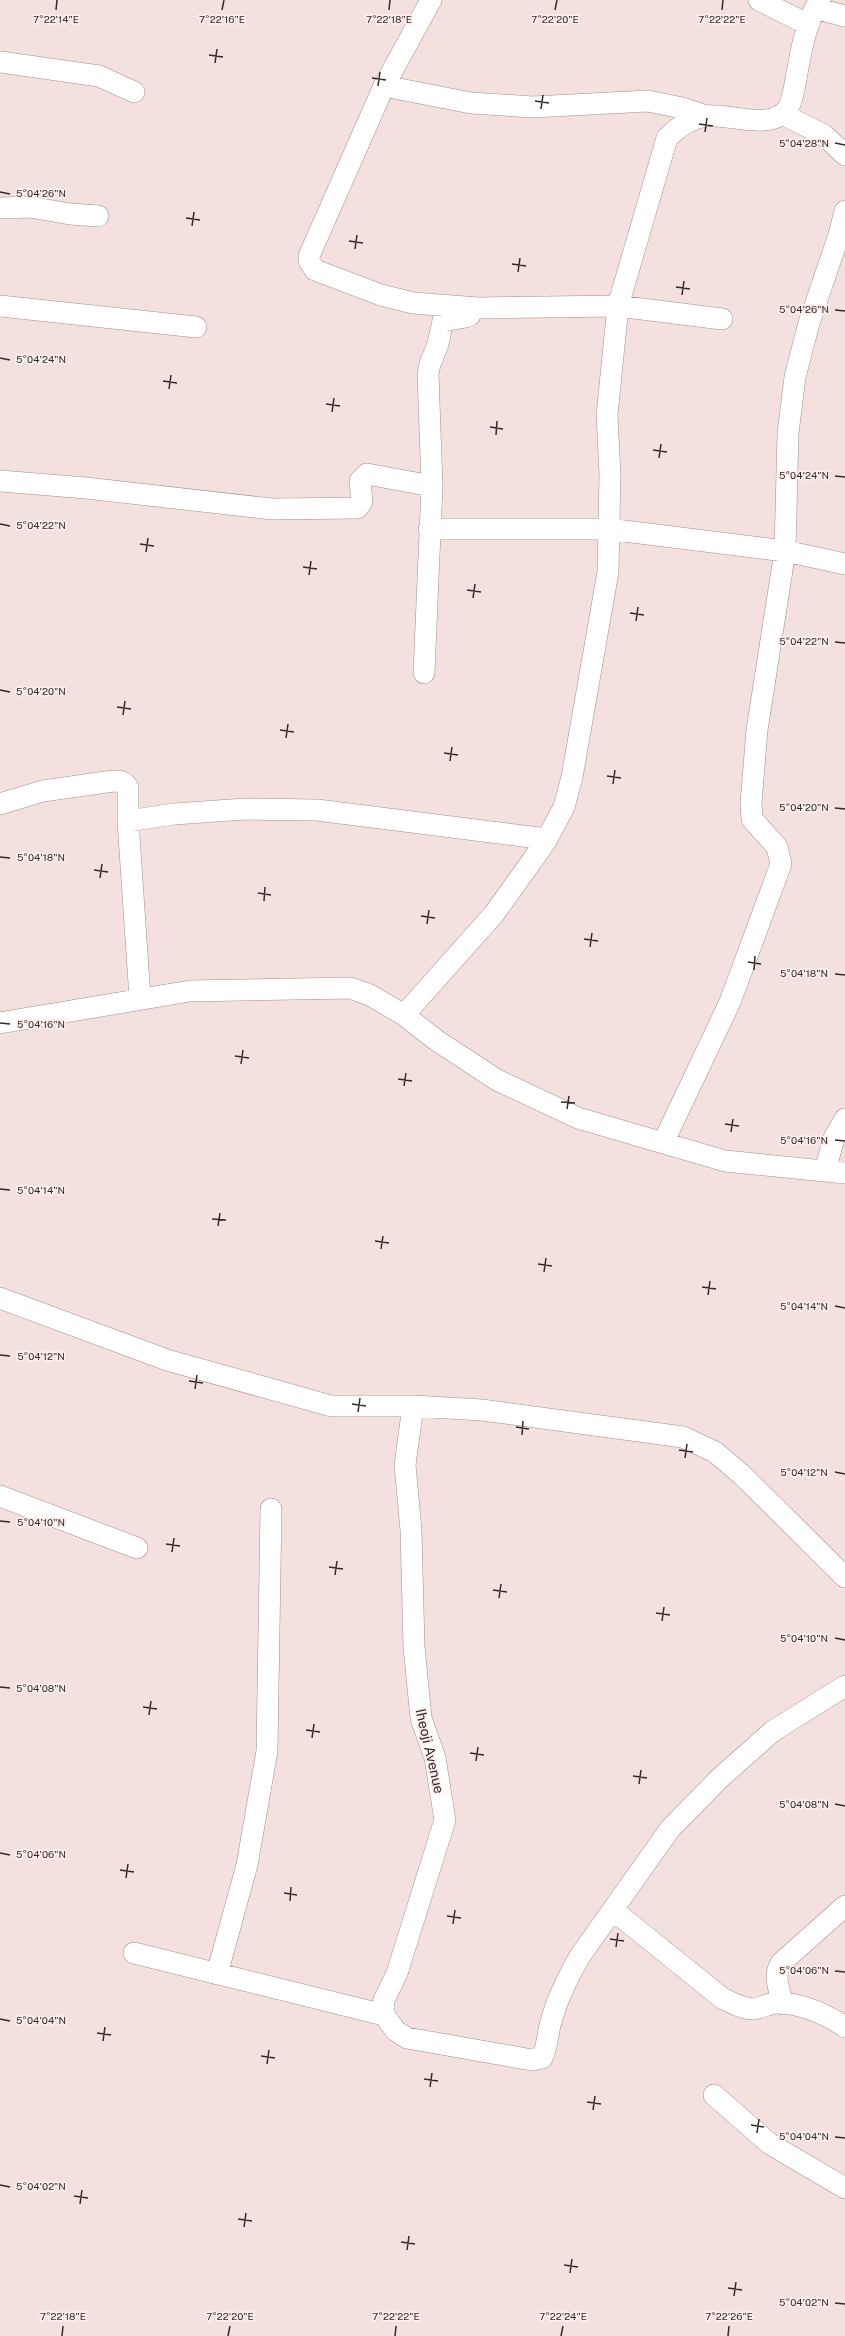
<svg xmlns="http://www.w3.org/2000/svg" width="845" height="2336" font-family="'Public Sans',sans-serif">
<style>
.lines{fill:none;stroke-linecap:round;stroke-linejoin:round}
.minor-casing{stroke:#a28f8d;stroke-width:22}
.minor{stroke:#fff;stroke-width:21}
.ticks{fill:none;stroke:#322a29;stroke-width:1.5}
.labels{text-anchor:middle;stroke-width:3.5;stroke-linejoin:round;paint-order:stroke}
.street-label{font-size:14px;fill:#322a29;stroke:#feeeec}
.ticks-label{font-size:10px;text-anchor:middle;fill:#322a29;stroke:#feeeec;stroke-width:3.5;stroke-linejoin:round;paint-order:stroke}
</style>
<rect width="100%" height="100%" fill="#f4e0de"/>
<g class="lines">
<!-- minor casing -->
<g class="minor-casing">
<path id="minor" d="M 431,0 L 384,86 L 309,256 L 309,261 L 315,270 L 381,295 L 413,303 L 478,308 L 618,306 L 722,319
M 759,0 L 807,24
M 815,8 L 845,16
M 0,62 L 99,76 L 134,92
M 384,86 L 471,103 L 533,107 L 648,101 L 682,108 L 706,116
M 782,114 L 824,135 L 845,155
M 0,208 L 30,207 L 70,214 L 98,216
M 0,306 L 196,327
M 0,481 L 86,488 L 272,509 L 357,508 L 362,502 L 360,481 L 367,474 L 432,486
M 429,529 L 608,529 L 785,551 L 845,564
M 424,673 L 432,486 L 428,374 L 430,364 L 438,344 L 443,321 L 466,317 L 470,315
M 0,804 L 43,791 L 113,781 C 120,781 125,781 128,788 L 128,821 L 140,998
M 128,821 L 174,814 L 245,809 L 317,810 L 547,839
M 404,1015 L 494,914 L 532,861 L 547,839 L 564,807 L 572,777 L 608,572 L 610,474 L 607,415 L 618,306 L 667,138 C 678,127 690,118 706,116 C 729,113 772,132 788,108 C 793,100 794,88 796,79 C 801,51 805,24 820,0
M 0,1023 L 190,991 L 350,988 L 370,995 L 404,1015 L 436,1040 L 497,1080 L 578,1118 L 725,1161 L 845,1173
M 663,1143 L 730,1002 L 781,864 L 777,847 L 752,819 L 751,803 L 757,730 L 785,551 L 788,433 L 795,377 L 809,323 L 839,235 L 845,211
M 825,1171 L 834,1138 L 845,1119
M 0,1298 L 167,1360 L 331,1406 L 413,1406 L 482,1410 L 683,1437 L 715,1452 L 741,1474 L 845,1577
M 0,1496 L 137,1548
M 614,1911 L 722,1998 C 732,2003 742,2009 754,2009 C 761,2008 768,2004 775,2003 C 799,2002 826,2014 845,2027
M 134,1953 L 384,2015 L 396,2031 L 407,2038 L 532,2060 L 542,2058 C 548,2046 547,2034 551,2022 C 557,1998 568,1977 580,1956 L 670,1829 L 721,1777 L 773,1731 L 845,1686
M 217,1974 L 247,1865 L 267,1751 L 271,1509
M 783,2004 C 779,1989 773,1976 781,1963 L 845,1906
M 384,2015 L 384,2000 L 397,1973 L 445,1820 L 435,1758 L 421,1718 L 414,1647 L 411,1530 L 405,1465 L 413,1406
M 714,2095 L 770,2144 L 845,2188"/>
</g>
<!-- minor -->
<use href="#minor" class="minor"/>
</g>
<!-- ticks -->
<path class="ticks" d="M 56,10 L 57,0M 222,10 L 224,0M 389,10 L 390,0M 555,10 L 557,0M 722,10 L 723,0M 209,55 L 223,57M 215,63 L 217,49M 372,78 L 386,80M 378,86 L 380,72M 535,101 L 549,103M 541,109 L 543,95M 699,124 L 713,126M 705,132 L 707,118M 835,143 L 845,145M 0,192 L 10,194M 186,218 L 200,220M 192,226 L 194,212M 349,241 L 363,243M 355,249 L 357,235M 512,264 L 526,266M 518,272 L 520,258M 676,287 L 690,289M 682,295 L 684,281M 835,310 L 845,311M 0,358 L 10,360M 163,381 L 177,383M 169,389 L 171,375M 326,404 L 340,406M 332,412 L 334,398M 490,427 L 503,429M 496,435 L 497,421M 653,450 L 667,452M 659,458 L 661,444M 835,476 L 845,477M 0,524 L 10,526M 140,544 L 154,546M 146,552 L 148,538M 303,567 L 317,569M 309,575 L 311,561M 467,590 L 481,592M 473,598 L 475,584M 630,613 L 644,615M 636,621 L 638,607M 835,642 L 845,643M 0,690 L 10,692M 117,707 L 131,709M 123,715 L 125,701M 280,730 L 294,732M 286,738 L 288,724M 444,753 L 458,755M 450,761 L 452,747M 607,776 L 621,778M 613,784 L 615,770M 835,808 L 845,809M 0,857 L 10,858M 94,870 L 108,872M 100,878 L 102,864M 258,893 L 271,895M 264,901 L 265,887M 421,916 L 435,918M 427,924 L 429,910M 584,939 L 598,941M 590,947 L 592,933M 748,962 L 761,964M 754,970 L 755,956M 835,974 L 845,975M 0,1023 L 10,1024M 235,1056 L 249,1058M 241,1064 L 243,1050M 398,1079 L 412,1081M 404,1086 L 406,1073M 561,1102 L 575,1103M 567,1109 L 569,1096M 725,1124 L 739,1126M 731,1132 L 733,1119M 835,1140 L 845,1141M 0,1189 L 10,1190M 212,1219 L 226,1220M 218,1226 L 220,1213M 375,1241 L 389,1243M 381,1249 L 383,1236M 538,1264 L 552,1266M 544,1272 L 546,1258M 702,1287 L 716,1289M 708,1295 L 710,1281M 835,1306 L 845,1308M 0,1355 L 10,1356M 189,1381 L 203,1383M 195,1389 L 197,1375M 352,1404 L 366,1406M 358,1412 L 360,1398M 516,1427 L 529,1429M 522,1435 L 523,1421M 679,1450 L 693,1452M 685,1458 L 687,1444M 835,1472 L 845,1474M 0,1521 L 10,1522M 166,1544 L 180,1546M 172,1552 L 174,1538M 329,1567 L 343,1569M 335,1575 L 337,1561M 493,1590 L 507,1592M 499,1598 L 501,1584M 656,1613 L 670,1615M 662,1621 L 664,1607M 835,1638 L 845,1640M 0,1687 L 10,1688M 143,1707 L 157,1709M 149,1715 L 151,1701M 306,1730 L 320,1732M 312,1738 L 314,1724M 470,1753 L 484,1755M 476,1761 L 478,1747M 633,1776 L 647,1778M 639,1784 L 641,1770M 835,1804 L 845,1806M 0,1853 L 10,1855M 120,1870 L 134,1872M 126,1878 L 128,1864M 284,1893 L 297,1895M 290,1901 L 291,1887M 447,1916 L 461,1918M 453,1924 L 455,1910M 610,1939 L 624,1941M 616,1947 L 618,1933M 835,1971 L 845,1972M 0,2019 L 10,2021M 97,2033 L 111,2035M 103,2041 L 105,2027M 261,2056 L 275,2058M 267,2064 L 269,2050M 424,2079 L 438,2081M 430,2087 L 432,2073M 587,2102 L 601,2104M 593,2110 L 595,2096M 751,2125 L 764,2127M 757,2133 L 759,2119M 835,2137 L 845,2138M 0,2185 L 10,2187M 74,2196 L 88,2198M 80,2204 L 82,2190M 238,2219 L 252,2221M 244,2227 L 246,2213M 401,2242 L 415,2244M 407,2250 L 409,2236M 564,2265 L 578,2267M 570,2273 L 572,2259M 728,2288 L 742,2290M 734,2296 L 736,2282M 835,2303 L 845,2304M 62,2336 L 63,2326M 228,2336 L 230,2326M 395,2336 L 396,2326M 561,2336 L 563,2326M 728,2336 L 729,2326"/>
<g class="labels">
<!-- street labels -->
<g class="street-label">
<text transform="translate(430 1751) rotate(77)" y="5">Iheoji Avenue</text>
</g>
</g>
<g class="ticks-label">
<text x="56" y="23">7°22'14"E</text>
<text x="222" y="23">7°22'16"E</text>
<text x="389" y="23">7°22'18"E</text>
<text x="555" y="23">7°22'20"E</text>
<text x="722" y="23">7°22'22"E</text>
<text x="804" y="147">5°04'28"N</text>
<text x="41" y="197">5°04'26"N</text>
<text x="804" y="313">5°04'26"N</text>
<text x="41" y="363">5°04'24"N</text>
<text x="804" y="479">5°04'24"N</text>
<text x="41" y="529">5°04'22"N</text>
<text x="804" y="645">5°04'22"N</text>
<text x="41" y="695">5°04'20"N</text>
<text x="804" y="811">5°04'20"N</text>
<text x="41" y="861">5°04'18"N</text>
<text x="804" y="977">5°04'18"N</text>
<text x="41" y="1028">5°04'16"N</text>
<text x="804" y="1144">5°04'16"N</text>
<text x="41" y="1194">5°04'14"N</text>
<text x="804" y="1310">5°04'14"N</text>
<text x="41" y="1360">5°04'12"N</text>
<text x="804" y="1476">5°04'12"N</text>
<text x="41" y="1526">5°04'10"N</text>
<text x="804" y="1642">5°04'10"N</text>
<text x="41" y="1692">5°04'08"N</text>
<text x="804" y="1808">5°04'08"N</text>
<text x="41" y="1858">5°04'06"N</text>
<text x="804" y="1974">5°04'06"N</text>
<text x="41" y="2024">5°04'04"N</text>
<text x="804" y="2140">5°04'04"N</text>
<text x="41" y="2190">5°04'02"N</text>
<text x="804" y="2306">5°04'02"N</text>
<text x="63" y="2320">7°22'18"E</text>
<text x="230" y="2320">7°22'20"E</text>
<text x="396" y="2320">7°22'22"E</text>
<text x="563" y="2320">7°22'24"E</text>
<text x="729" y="2320">7°22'26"E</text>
</g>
</svg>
